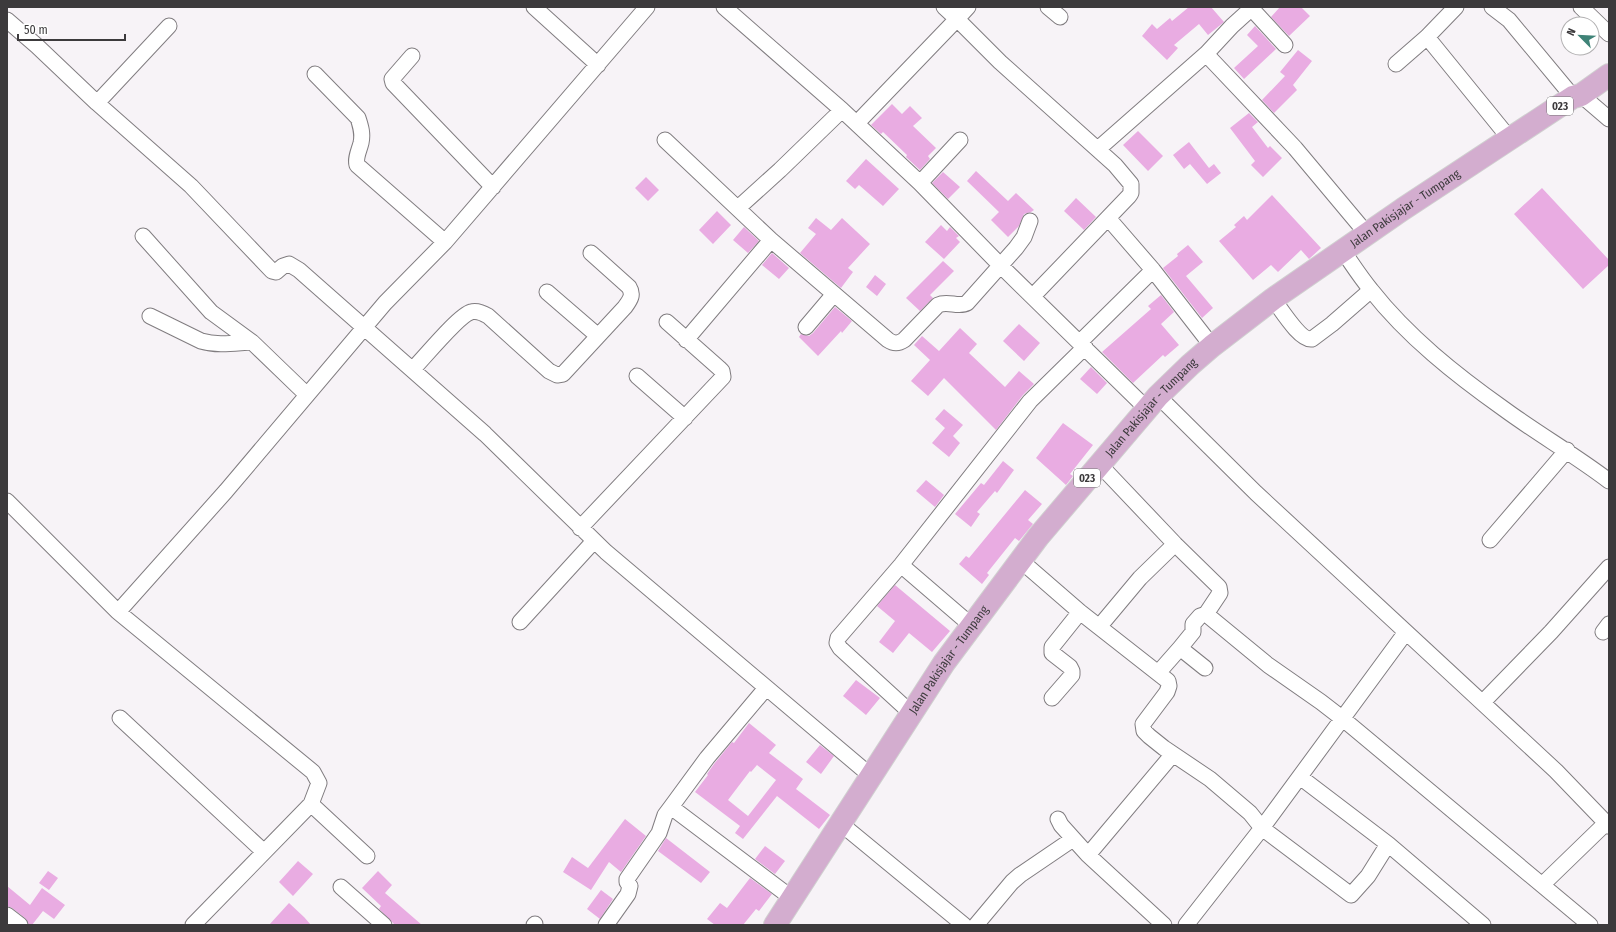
<svg xmlns="http://www.w3.org/2000/svg" width="1616" height="932" font-family="'Fira Sans Condensed',sans-serif">
<style>
.building{fill:#e9ace2;fill-rule:evenodd}
.lines{fill:none;stroke-linecap:round;stroke-linejoin:round}
.minor-casing{stroke:#817d80;stroke-width:17}
.primary-casing{stroke:#d0d0d0;stroke-width:24}
.minor{stroke:#fff;stroke-width:15}
.primary{stroke:#d3adcf;stroke-width:22}
.labels{text-anchor:middle;stroke-width:3;stroke-linejoin:round;paint-order:stroke}
.shield{fill:#fff;stroke:#767576;stroke-width:1}
.shield-label{font-size:11px;font-weight:bold;fill:#3c3a3c}
.street-label{font-size:12px;fill:#3c3a3c;stroke:#fff}
</style>
<rect width="100%" height="100%" fill="#f7f3f7"/>
<!-- building -->
<path class="building" d="M 1189,7 L 1211,7 L 1224,22 L 1208,35 L 1199,24 L 1174,45 L 1178,48 L 1167,60 L 1142,36 L 1152,24 L 1157,29 L 1170,18 L 1172,21 Z
M 1280,7 L 1301,7 L 1310,16 L 1289,36 L 1271,17 Z
M 1255,26 L 1276,49 L 1244,79 L 1234,68 L 1258,46 L 1247,35 Z
M 1298,50 L 1312,61 L 1293,85 L 1297,90 L 1274,113 L 1262,100 L 1285,76 L 1280,72 Z
M 892,104 L 902,114 L 910,106 L 922,118 L 913,126 L 936,148 L 928,156 L 930,159 L 920,170 L 906,157 L 907,155 L 883,132 L 881,134 L 871,125 Z
M 1249,113 L 1258,122 L 1252,127 L 1268,148 L 1270,146 L 1282,158 L 1263,177 L 1251,165 L 1255,161 L 1230,128 Z
M 1138,131 L 1163,156 L 1148,171 L 1123,145 Z
M 1189,142 L 1209,168 L 1214,164 L 1221,173 L 1207,184 L 1190,164 L 1184,169 L 1173,155 Z
M 866,159 L 899,189 L 883,206 L 859,185 L 855,189 L 846,181 Z
M 976,171 L 1008,201 L 1016,193 L 1034,210 L 1031,212 L 1024,214 L 1019,226 L 1008,237 L 991,220 L 999,212 L 967,181 Z
M 943,172 L 960,187 L 948,199 L 932,183 Z
M 646,177 L 659,190 L 648,201 L 635,188 Z
M 1542,188 L 1609,260 L 1609,265 L 1583,289 L 1514,214 Z
M 1272,195 L 1321,248 L 1309,259 L 1301,250 L 1278,272 L 1271,265 L 1253,280 L 1219,241 L 1236,227 L 1234,225 L 1244,216 L 1247,220 Z
M 1076,198 L 1096,217 L 1084,230 L 1064,211 Z
M 717,211 L 731,225 L 713,244 L 699,230 Z
M 816,218 L 831,230 L 842,218 L 870,244 L 848,268 L 853,272 L 841,288 L 800,253 L 816,234 L 808,228 Z
M 941,225 L 947,231 L 950,227 L 959,236 L 956,238 L 960,242 L 944,259 L 925,242 Z
M 744,227 L 759,241 L 748,253 L 733,240 Z
M 1188,245 L 1203,262 L 1186,276 L 1213,308 L 1202,318 L 1163,268 L 1178,256 L 1177,254 Z
M 772,253 L 789,268 L 779,279 L 762,265 Z
M 943,261 L 954,271 L 930,295 L 933,298 L 920,311 L 906,298 Z
M 875,275 L 886,284 L 877,296 L 866,287 Z
M 1161,295 L 1174,312 L 1161,324 L 1179,345 L 1165,357 L 1163,355 L 1133,383 L 1102,352 L 1151,309 L 1148,306 Z
M 835,307 L 852,321 L 842,333 L 841,331 L 818,356 L 799,337 L 801,334 L 809,336 L 813,333 Z
M 1019,324 L 1040,343 L 1024,361 L 1003,341 Z
M 960,328 L 977,344 L 969,353 L 1005,387 L 1019,371 L 1034,384 L 1023,395 L 996,430 L 944,378 L 928,396 L 911,381 L 930,360 L 914,345 L 922,336 L 939,351 Z
M 1091,367 L 1107,383 L 1097,394 L 1080,379 Z
M 944,409 L 963,425 L 953,436 L 960,443 L 949,457 L 932,443 L 945,428 L 935,419 Z
M 1063,423 L 1093,445 L 1070,474 L 1073,476 L 1066,485 L 1036,458 Z
M 1003,461 L 1014,470 L 997,493 L 995,491 L 977,512 L 980,514 L 971,527 L 955,514 L 981,483 L 984,485 Z
M 926,480 L 944,495 L 935,507 L 916,491 Z
M 1025,490 L 1042,504 L 1028,520 L 1033,524 L 1019,541 L 1015,538 L 987,573 L 989,575 L 982,584 L 959,564 L 966,556 L 969,558 Z
M 895,585 L 950,631 L 932,652 L 909,633 L 893,653 L 879,642 L 895,621 L 877,606 Z
M 856,680 L 880,698 L 866,715 L 843,696 Z
M 749,723 L 776,745 L 769,753 L 803,779 L 796,789 L 830,815 L 819,829 L 777,796 L 743,839 L 735,833 L 740,826 L 695,792 L 708,775 L 707,774 L 714,764 L 732,742 L 734,743 ZM 757,765 L 776,780 L 748,816 L 728,800 L 750,771 L 751,772 Z
M 820,745 L 834,756 L 821,774 L 806,762 Z
M 625,819 L 646,836 L 621,872 L 609,862 L 591,890 L 563,872 L 572,857 L 588,868 Z
M 666,838 L 710,872 L 701,883 L 658,851 Z
M 765,846 L 785,861 L 775,874 L 755,859 Z
M 298,861 L 313,874 L 293,896 L 279,882 Z
M 48,871 L 58,878 L 49,890 L 39,883 Z
M 378,871 L 392,885 L 385,893 L 422,925 L 395,925 L 379,909 L 381,906 L 362,888 Z
M 750,878 L 772,894 L 759,911 L 756,909 L 743,925 L 715,925 L 707,919 L 720,903 L 727,908 Z
M 7,886 L 30,905 L 42,888 L 65,905 L 54,919 L 43,911 L 32,925 L 29,925 L 25,918 L 12,908 L 7,906 Z
M 601,890 L 613,899 L 600,919 L 587,909 Z
M 289,903 L 304,917 L 311,925 L 269,925 Z"/>
<g class="lines">
<!-- minor casing -->
<g class="minor-casing">
<path id="minor" d="M 534,7 L 598,65
M 724,7 L 842,110 L 920,183 L 1000,265 L 1147,409
M 968,7 L 957,19 L 1000,62 L 1115,165 L 1131,184 L 1131,193 L 1129,196 L 1033,296
M 1048,7 L 1060,17
M 1492,7 L 1509,20 L 1573,97
M 1581,7 L 1609,34
M 1251,8 L 1285,45
M 7,20 L 37,46 L 97,103 L 191,186 L 272,271 L 276,272 L 283,266 L 289,264 L 299,270 L 485,434 L 606,552 L 871,776
M 1427,37 L 1510,139
M 1206,54 L 1295,148 L 1367,234
M 412,56 L 392,79 L 393,83 L 493,187
M 1396,64 L 1427,37 L 1456,7
M 315,74 L 358,118 C 361,127 363,134 361,143 C 359,151 355,158 357,165 L 445,242
M 1581,95 L 1609,119
M 97,103 L 169,26
M 857,123 L 957,19 L 944,7
M 665,140 L 771,240 L 888,340 C 894,344 898,344 904,340 L 938,305 C 948,300 958,308 967,303 L 1016,248 L 1024,237 L 1030,221
M 1098,149 L 1206,54 L 1232,26 L 1253,7
M 920,183 L 960,140
M 738,208 L 780,170 L 842,110
M 1108,218 L 1153,270 L 1212,346
M 143,236 L 211,312 L 252,342
M 1343,251 C 1352,264 1361,278 1371,290 C 1408,337 1456,375 1504,409 C 1538,434 1575,455 1609,481
M 547,292 L 598,336
M 1273,299 C 1281,309 1300,341 1312,339 L 1332,324 L 1371,290
M 150,316 L 201,341 C 218,346 234,343 252,342 L 307,395
M 806,327 L 834,294
M 686,340 L 771,240
M 1080,342 L 1153,270
M 413,369 C 424,358 459,315 471,312 C 477,310 483,313 488,316 L 549,371 L 557,375 L 563,374 L 625,307 C 630,300 634,295 629,287 L 591,253
M 637,376 L 685,418
M 1158,396 L 1256,493 L 1556,771 L 1609,826
M 1099,464 L 1175,544 L 1219,587 L 1220,593 L 1206,614 L 1268,665 L 1321,702 L 1343,719 L 1590,925
M 7,501 L 118,612 L 226,491 L 385,303 L 445,242 L 647,7
M 580,528 L 723,377 L 722,371 L 719,368 L 667,322
M 1490,540 L 1567,450
M 1020,560 L 1080,612 L 1168,681 L 1169,686 L 1167,692 L 1143,724 L 1144,731 L 1149,736 L 1164,748 L 1210,779 L 1250,813 L 1262,828 L 1351,895 L 1368,876 L 1388,844
M 901,565 L 972,626
M 118,612 L 313,772 L 319,783 L 311,804 L 193,925
M 520,622 L 594,541
M 1099,627 L 1140,578 L 1175,544
M 1603,632 L 1609,624
M 1180,648 L 1193,632 L 1193,624 L 1200,616 L 1206,614
M 1158,673 L 1180,648 L 1205,668
M 1052,698 L 1072,675 L 1072,671 L 1070,667 L 1052,653 L 1052,647 L 1080,612
M 1483,702 L 1551,632 L 1609,567
M 911,713 L 840,648 L 837,643 L 838,638 L 901,565 L 1030,401 L 1085,347
M 120,718 L 263,851
M 1300,777 L 1388,844 L 1483,925
M 311,804 L 367,856
M 671,807 L 793,899
M 1058,819 L 1061,825 L 1088,855 L 1164,925
M 840,823 L 964,925
M 1088,855 L 1173,754
M 1542,885 L 1606,823
M 341,887 L 384,925
M 7,915 L 20,925
M 534,925 L 535,924
M 606,925 L 628,894 L 630,886 L 627,882 L 627,879 L 659,833 L 665,815 L 671,807 L 707,758 L 766,688
M 976,925 L 1012,882 L 1020,875 L 1073,839
M 1186,925 L 1262,828 L 1406,632"/>
</g>
<!-- primary casing -->
<g class="primary-casing">
<g id="primary">
<path id="s1" d="M 775,925 L 944,663 L 1038,537 L 1158,396 L 1190,365 L 1212,346 L 1273,299 L 1403,209 L 1573,97 L 1581,95 L 1609,75"/>
</g>
</g>
<!-- minor -->
<use href="#minor" class="minor"/>
<!-- primary -->
<use href="#primary" class="primary"/>
</g>
<g class="labels">
<!-- shield labels -->
<g class="shield">
<rect x="1547" y="97" width="26" height="18" rx="3"/>
<rect x="1074" y="469" width="26" height="18" rx="3"/>
</g>
<g class="shield-label">
<text x="1560" y="110">023</text>
<text x="1087" y="482">023</text>
</g>
<!-- street labels -->
<g class="street-label">
<text dy="4" stroke="none"><textPath href="#s1" startOffset="965">Jalan Pakisjajar - Tumpang</textPath></text>
<text dy="4" stroke="none"><textPath href="#s1" startOffset="641">Jalan Pakisjajar - Tumpang</textPath></text>
<text dy="4" stroke="none"><textPath href="#s1" startOffset="317">Jalan Pakisjajar - Tumpang</textPath></text>
</g>
</g>
<!-- border -->
<rect width="1616" height="932" fill="none" stroke="#3c3a3c" stroke-width="16"/>
<!-- north arrow -->
<g transform="translate(1580 36) rotate(294)"><circle r="19" fill="#ffffff" stroke="#b1b0b1"/>
<path d="M0-3L7 15L0 10L-7 15Z" fill="#3f8377"/>
<text y="-6" font-size="11" font-weight="bold" text-anchor="middle" fill="#3c3a3c">N</text>
</g>
<!-- scale -->
<path d="M18 34v6h107v-6" fill="none" stroke="#3c3a3c" stroke-width="2"/>
<text x="24" y="34" font-size="12" fill="#3c3a3c" stroke="#ffffff" stroke-width="3" paint-order="stroke">50 m</text>
</svg>
